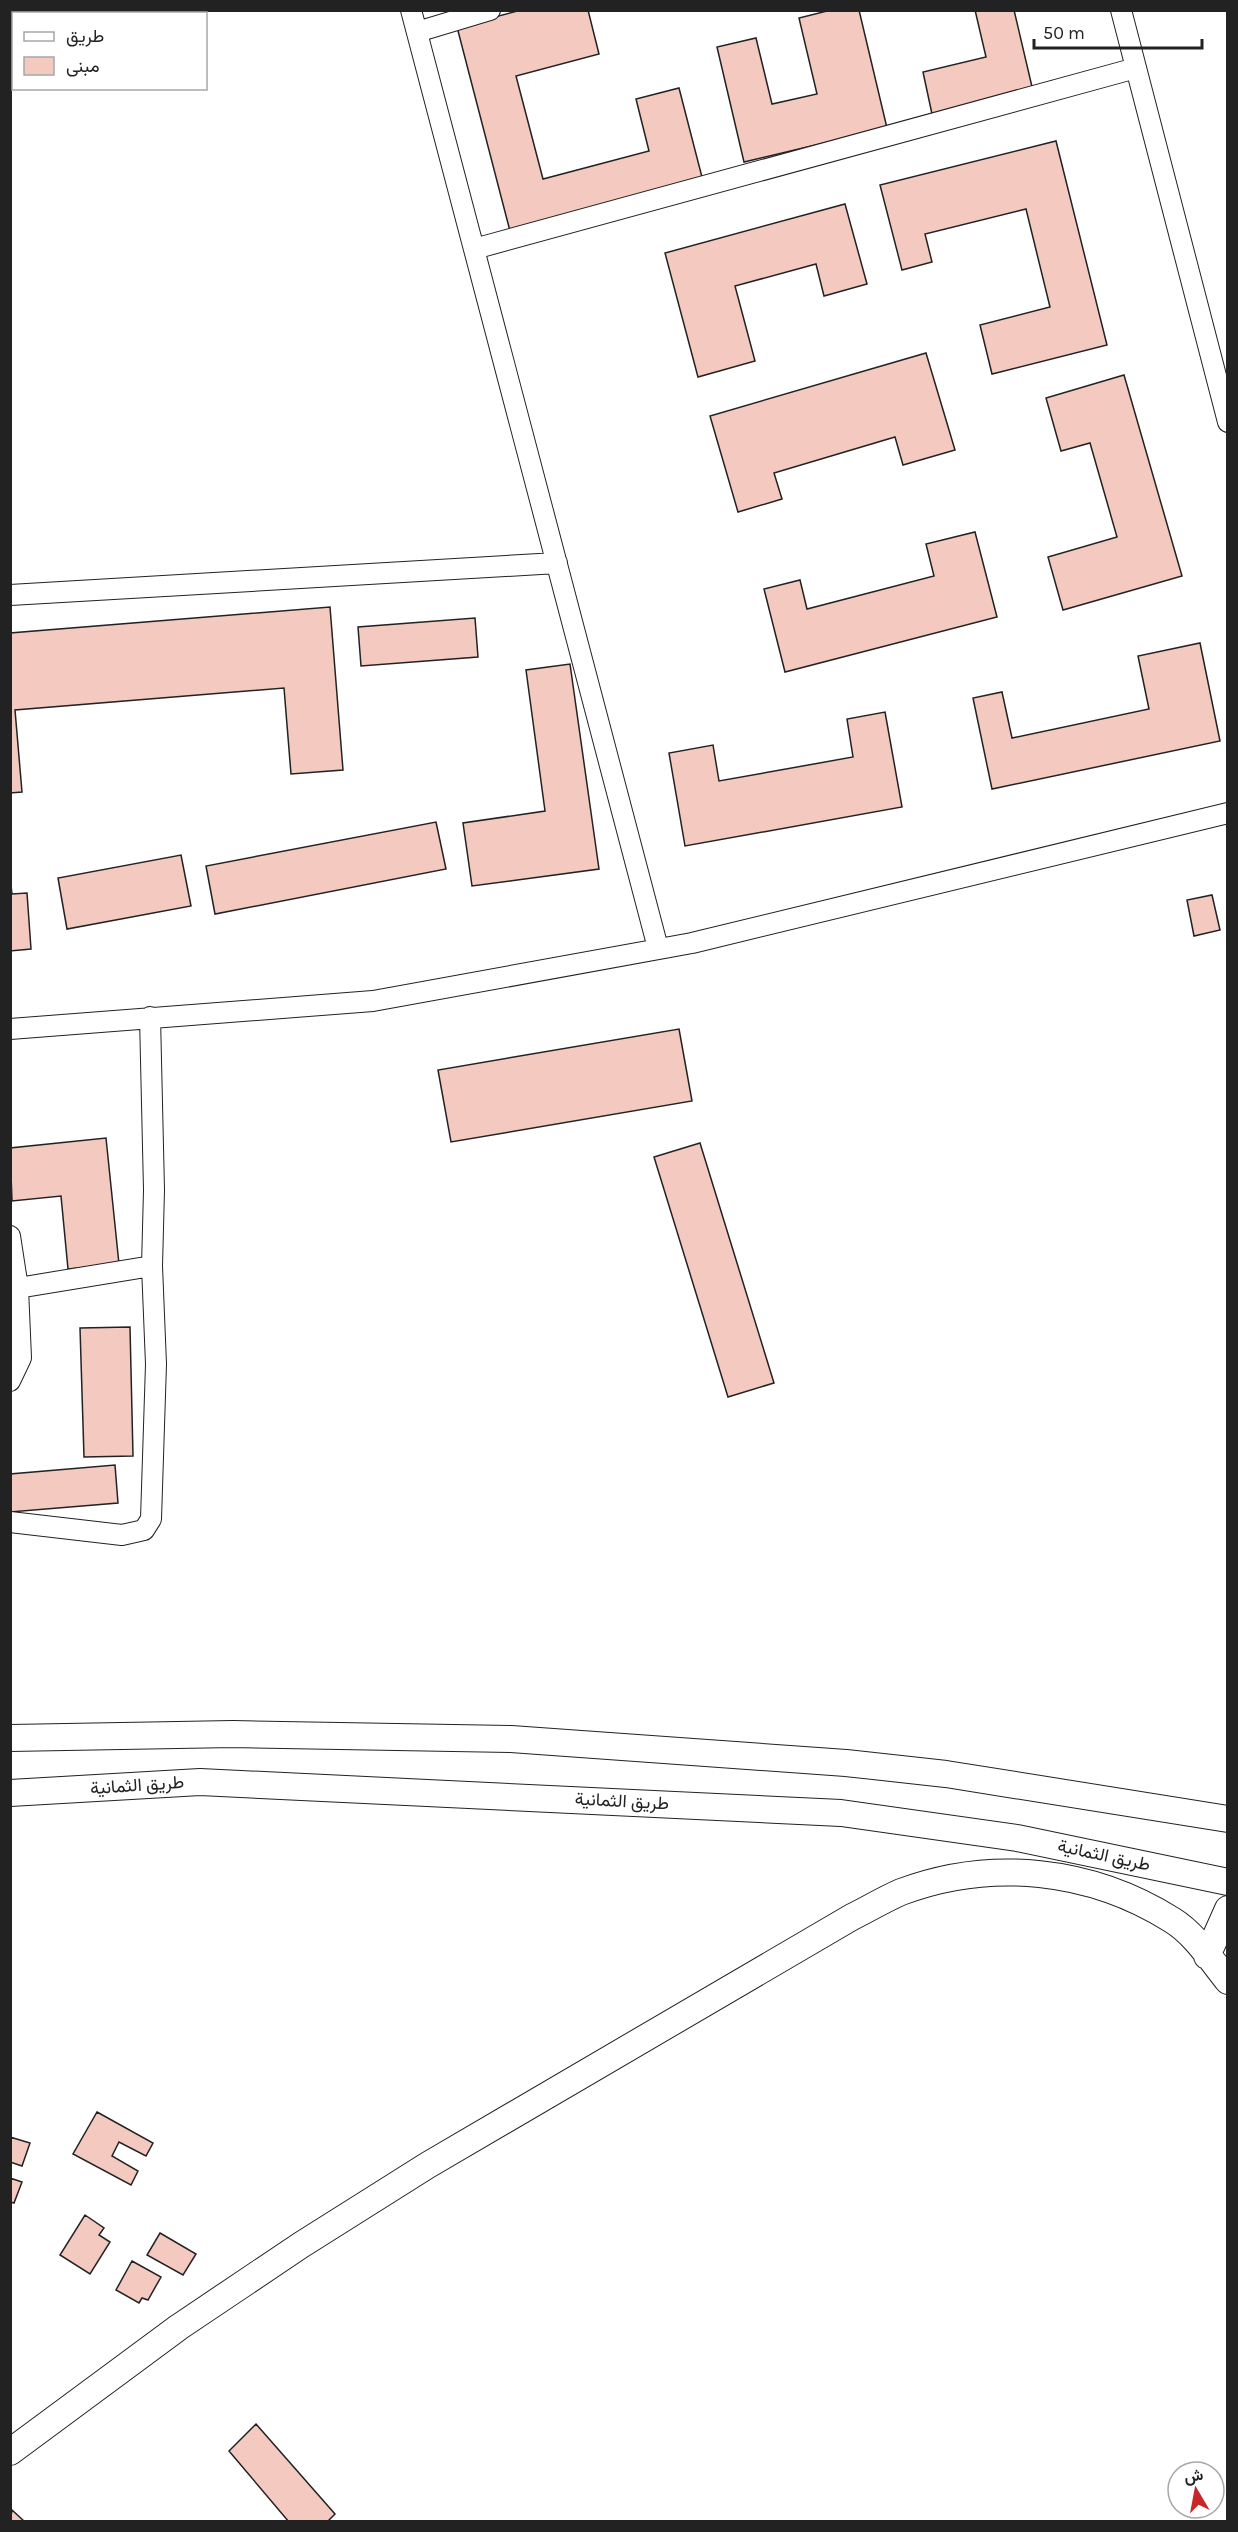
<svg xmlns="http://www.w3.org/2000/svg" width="1238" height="2532" font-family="Karla,Vazirmatn,sans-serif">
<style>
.building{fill:#f3c9c0;stroke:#222;stroke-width:1.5}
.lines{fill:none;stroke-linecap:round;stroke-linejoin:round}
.minor-casing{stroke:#222;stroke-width:22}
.tertiary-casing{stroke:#222;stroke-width:28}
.minor{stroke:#fff;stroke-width:20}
.tertiary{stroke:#fff;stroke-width:26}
.labels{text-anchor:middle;stroke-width:4.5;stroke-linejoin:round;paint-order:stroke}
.street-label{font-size:18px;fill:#222;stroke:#fff}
</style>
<rect width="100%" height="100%" fill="#fff"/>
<!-- building -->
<path class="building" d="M 521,10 L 588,10 L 599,54 L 516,76 L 543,179 L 649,151 L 636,99 L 679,88 L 703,181 L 510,231 L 457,27 Z
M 831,10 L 859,10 L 887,128 L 744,162 L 717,47 L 756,38 L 772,104 L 817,94 L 799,18 Z
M 975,10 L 1014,10 L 1033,91 L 932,114 L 923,72 L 986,57 Z
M 1056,141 L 1107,345 L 992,374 L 980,325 L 1050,307 L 1026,209 L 925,234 L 932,262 L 902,270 L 880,185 Z
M 845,204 L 867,284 L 824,296 L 816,264 L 735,286 L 755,361 L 698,377 L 665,253 Z
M 926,353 L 955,450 L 903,465 L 895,437 L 774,473 L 782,499 L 738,512 L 710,416 Z
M 1124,375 L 1182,576 L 1063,610 L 1048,557 L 1117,537 L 1090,443 L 1061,451 L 1046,398 Z
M 975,532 L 997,617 L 785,672 L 764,589 L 800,580 L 807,609 L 934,576 L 926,544 Z
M 330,607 L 343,770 L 291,774 L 284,688 L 15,710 L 22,792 L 10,793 L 10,633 Z
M 475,618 L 478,657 L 361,666 L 358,627 Z
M 1200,643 L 1220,741 L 992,789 L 973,698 L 1002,692 L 1012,738 L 1149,709 L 1138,656 Z
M 570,664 L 599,869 L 472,886 L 463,823 L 545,811 L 526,670 Z
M 885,712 L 902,807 L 685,846 L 669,753 L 713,745 L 719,781 L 853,757 L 847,719 Z
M 436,822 L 446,869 L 215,914 L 206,866 Z
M 181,855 L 191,906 L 67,929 L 58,878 Z
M 10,877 L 12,894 L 27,893 L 31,949 L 10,951 Z
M 1212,895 L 1220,930 L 1194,936 L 1187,900 Z
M 679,1029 L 692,1101 L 451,1142 L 438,1070 Z
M 106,1138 L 119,1264 L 68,1269 L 61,1196 L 12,1201 L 10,1148 Z
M 700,1143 L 774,1383 L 728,1397 L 654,1157 Z
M 130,1327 L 133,1456 L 84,1457 L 80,1328 Z
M 115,1465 L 118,1503 L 10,1512 L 10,1474 Z
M 97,2112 L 153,2143 L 146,2156 L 119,2142 L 112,2156 L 138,2171 L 131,2185 L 73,2154 Z
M 10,2137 L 30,2143 L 22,2166 L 10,2162 Z
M 10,2178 L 22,2182 L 14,2203 L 10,2202 Z
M 85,2215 L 104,2228 L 99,2235 L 110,2242 L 90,2274 L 60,2255 Z
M 160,2233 L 196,2254 L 183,2275 L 147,2255 Z
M 132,2261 L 161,2277 L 148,2300 L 142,2298 L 139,2303 L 116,2290 Z
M 256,2424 L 335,2514 L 327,2522 L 289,2522 L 229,2451 Z
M 12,2510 L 25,2522 L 10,2522 Z"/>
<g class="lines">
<!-- minor casing -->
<g class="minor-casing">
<path id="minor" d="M 411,10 L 658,948
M 1121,10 L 1228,422
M 417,32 L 490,10
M 474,249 L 1136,68
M 10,595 L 557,563
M 10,1029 L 373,1001 L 692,943 L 1228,813
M 10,1236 L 18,1288 L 21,1358 L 10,1381
M 18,1288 L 152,1266
M 10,1522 L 122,1535 L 144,1530 L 151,1519 L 156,1364 L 152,1266 L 154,1190 L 150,1017"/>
</g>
<!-- tertiary casing -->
<g class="tertiary-casing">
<path id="tertiary" d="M 10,1738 L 233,1734 L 511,1739 L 846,1763 L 946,1774 L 1228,1819
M 10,1793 L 200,1782 L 841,1813 L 1017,1838 L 1228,1882
M 1207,1956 L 1228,1909
M 10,2452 L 179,2327 L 301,2245 L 428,2165 L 852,1917 C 868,1909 885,1899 901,1892 C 991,1858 1091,1869 1172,1920 C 1195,1934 1211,1960 1228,1981"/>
</g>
<!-- minor -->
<use href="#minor" class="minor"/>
<!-- tertiary -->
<use href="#tertiary" class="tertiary"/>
</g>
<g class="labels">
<!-- street labels -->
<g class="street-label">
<text transform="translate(137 1785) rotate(-4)" y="6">طريق الثمانية</text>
<text transform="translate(622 1801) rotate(3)" y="6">طريق الثمانية</text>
<text transform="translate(1104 1855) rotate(12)" y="6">طريق الثمانية</text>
</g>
</g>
<!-- border -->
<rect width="1238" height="2532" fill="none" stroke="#222222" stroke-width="24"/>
<!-- legend -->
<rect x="12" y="12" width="195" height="78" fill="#ffffff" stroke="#a7a7a7" stroke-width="1.5"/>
<rect x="24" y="32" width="30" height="9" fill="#ffffff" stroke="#a7a7a7" stroke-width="1.5"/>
<text x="66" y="42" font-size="18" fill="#222222">طريق</text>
<rect x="24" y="57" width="30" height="18" fill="#f3c9c0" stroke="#a7a7a7" stroke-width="1.5"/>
<text x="66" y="72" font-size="18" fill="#222222">مبنى</text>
<!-- north arrow -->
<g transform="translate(1196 2490) rotate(350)"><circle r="28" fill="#ffffff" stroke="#a7a7a7" stroke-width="1.5"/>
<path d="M0-4.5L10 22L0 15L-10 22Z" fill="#c62828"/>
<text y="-9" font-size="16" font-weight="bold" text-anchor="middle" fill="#222222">ش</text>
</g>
<!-- scale -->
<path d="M1034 39v9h168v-9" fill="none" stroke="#222222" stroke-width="3"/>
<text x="1043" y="39" font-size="18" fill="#222222" stroke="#ffffff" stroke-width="4.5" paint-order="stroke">50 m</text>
</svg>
